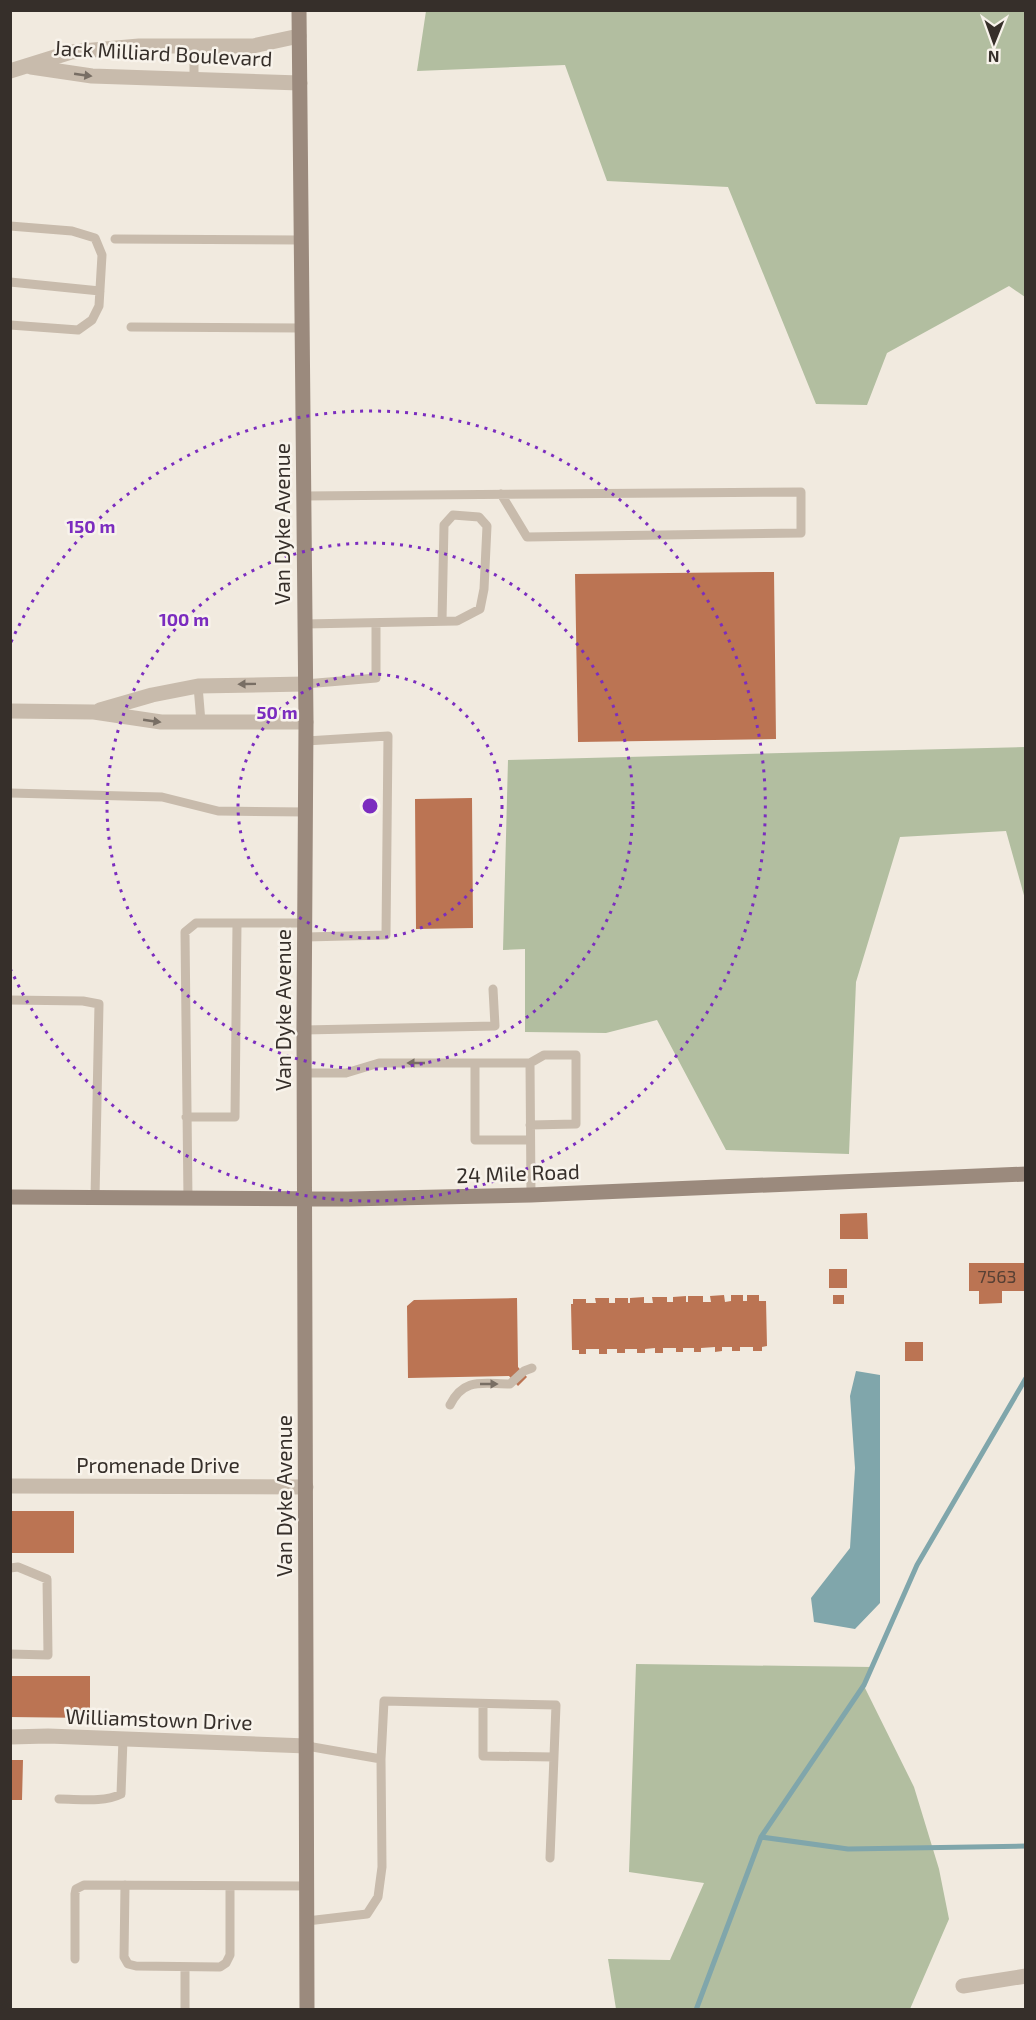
<svg xmlns="http://www.w3.org/2000/svg" width="1036" height="2020" font-family="'Exo 2',sans-serif">
<style>
.green{fill:#b2bea0}
.water{fill:#80a6ab}
.lines{fill:none;stroke-linecap:round;stroke-linejoin:round}
.stream{stroke:#80a6ab;stroke-width:5}
.building{fill:#bb7453}
.lane{stroke:#c8bbac;stroke-width:9}
.street{stroke:#c8bbac;stroke-width:15}
.secondary{stroke:#9b8a7d;stroke-width:15}
.oneway{fill:#786e64}
.ring{fill:none;stroke:#7b2cbf;stroke-width:3;stroke-dasharray:3 6}
.labels{text-anchor:middle;stroke-width:5;stroke-linejoin:round;paint-order:stroke}
.number-label{font-size:18px;fill:#574034}
.street-label{font-size:21px;fill:#362f2a;stroke:#f8f3eb}
.centre{fill:#7b2cbf;stroke:#f8f3eb;stroke-width:3}
.ring-label{font-size:18px;text-anchor:middle;font-weight:bold;fill:#7b2cbf;stroke:#f8f3eb;stroke-width:5;stroke-linejoin:round;paint-order:stroke}
</style>
<rect width="100%" height="100%" fill="#f1eadf"/>
<!-- green -->
<path class="green" d="M 426,11 L 1025,11 L 1025,297 L 1009,286 L 887,353 L 867,405 L 816,404 L 728,187 L 607,181 L 565,65 L 417,71 Z
M 1025,747 L 1025,899 L 1006,831 L 900,837 L 856,982 L 849,1154 L 726,1150 L 657,1020 L 606,1033 L 525,1032 L 525,949 L 503,950 L 508,760 Z
M 636,1664 L 872,1667 L 864,1686 L 914,1787 L 939,1869 L 949,1919 L 910,2009 L 616,2009 L 608,1959 L 670,1960 L 704,1883 L 629,1872 Z"/>
<!-- water -->
<path class="water" d="M 856,1371 L 880,1375 L 880,1603 L 855,1629 L 814,1622 L 811,1598 L 850,1548 L 855,1468 L 850,1396 Z"/>
<g class="lines">
<!-- stream -->
<path class="stream" d="M 761,1837 L 848,1849 L 1026,1846
M 696,2010 L 761,1837 L 864,1685 L 917,1565 L 1026,1378"/>
</g>
<!-- building -->
<path class="building" d="M 774,572 L 776,739 L 578,742 L 575,574 Z
M 472,798 L 473,928 L 416,929 L 415,799 Z
M 867,1213 L 868,1239 L 840,1239 L 840,1214 Z
M 969,1263 L 1026,1263 L 1026,1291 L 1002,1291 L 1002,1303 L 979,1304 L 979,1291 L 969,1291 Z
M 829,1269 L 847,1269 L 847,1288 L 829,1288 Z
M 724,1295 L 725,1302 L 731,1301 L 731,1295 L 743,1295 L 743,1301 L 747,1301 L 747,1295 L 759,1295 L 759,1301 L 766,1301 L 767,1346 L 762,1347 L 762,1351 L 753,1351 L 753,1347 L 740,1347 L 740,1351 L 732,1351 L 732,1347 L 722,1347 L 722,1351 L 715,1352 L 715,1347 L 701,1348 L 701,1352 L 694,1352 L 694,1348 L 683,1348 L 683,1352 L 676,1352 L 676,1348 L 663,1348 L 663,1353 L 655,1353 L 655,1348 L 645,1349 L 645,1353 L 637,1353 L 637,1349 L 625,1349 L 625,1353 L 617,1353 L 617,1349 L 607,1349 L 607,1354 L 599,1354 L 599,1349 L 586,1349 L 586,1354 L 579,1354 L 579,1350 L 572,1350 L 571,1304 L 573,1304 L 573,1299 L 586,1299 L 586,1303 L 596,1303 L 595,1298 L 609,1298 L 609,1303 L 615,1303 L 615,1298 L 628,1298 L 628,1303 L 630,1303 L 630,1298 L 644,1297 L 644,1303 L 653,1303 L 652,1297 L 667,1297 L 667,1302 L 673,1302 L 673,1297 L 686,1296 L 686,1302 L 688,1302 L 688,1296 L 703,1296 L 703,1302 L 711,1302 L 710,1296 Z
M 833,1295 L 844,1295 L 844,1304 L 833,1304 Z
M 517,1298 L 518,1367 L 527,1377 L 518,1386 L 509,1376 L 408,1378 L 407,1306 L 414,1300 Z
M 905,1342 L 923,1342 L 923,1361 L 905,1361 Z
M 10,1511 L 74,1511 L 74,1553 L 10,1553 Z
M 10,1676 L 90,1676 L 90,1718 L 10,1717 Z
M 10,1760 L 23,1760 L 22,1800 L 10,1800 Z"/>
<g class="lines">
<!-- lane -->
<path class="lane" d="M 194,46 L 194,79
M 10,226 L 72,231 L 95,238 L 102,255 L 99,306 L 92,320 L 78,330 L 10,325
M 115,239 L 301,240
M 10,282 L 100,291
M 131,327 L 302,328
M 304,496 L 801,492 L 801,533 L 527,537 L 501,494
M 305,624 L 457,621 L 480,609 L 484,589 L 487,526 L 479,517 L 453,515 L 444,525 L 442,621
M 305,684 L 376,678 L 376,623
M 198,686 L 201,722
M 10,793 L 162,797 L 218,811 L 306,812
M 306,937 L 386,935 L 388,736 L 306,741
M 10,1000 L 83,1001 L 99,1004 L 95,1198
M 304,1030 L 495,1026 L 493,989
M 530,1063 L 544,1055 L 576,1055 L 576,1124 L 530,1125
M 475,1064 L 475,1140 L 530,1140
M 305,1073 L 346,1073 L 379,1063 L 530,1063 L 531,1195
M 186,1117 L 235,1117 L 237,923
M 188,1199 L 185,932 L 196,923 L 306,923
M 450,1405 C 464,1377 483,1384 510,1384 L 524,1371 L 532,1368
M 10,1568 L 18,1567 L 47,1579 L 48,1655 L 10,1654
M 483,1704 L 483,1756 L 554,1757
M 307,1746 L 381,1759
M 59,1799 C 79,1799 103,1803 121,1794 L 123,1739
M 125,1885 L 124,1957 L 128,1964 L 136,1966 L 220,1967 L 226,1963 L 230,1955 L 230,1886
M 307,1921 L 367,1914 L 378,1897 L 382,1867 L 381,1759 L 384,1701 L 556,1705 L 550,1858
M 75,1959 L 75,1894 L 76,1889 L 84,1885 L 307,1886
M 185,2010 L 185,1967"/>
<!-- street -->
<path class="street" d="M 31,67 L 92,76 L 300,83
M 10,71 L 71,52 L 139,46 L 253,46 L 299,36
M 100,710 L 152,695 L 198,686 L 305,684
M 10,711 L 94,712 L 161,722 L 306,722
M 10,1486 L 306,1487
M 10,1737 L 48,1736 L 307,1746
M 963,1986 L 1026,1976"/>
<!-- secondary -->
<path class="secondary" d="M 299,10 L 306,722 L 304,1030 L 307,2010
M 10,1197 L 348,1199 L 531,1195 L 1026,1174"/>
</g>
<!-- one-way arrows -->
<defs><path id="oneway-solid" d="M-6-.8H1V-3.2L6.5 0L1 3.2V.8H-6Z" transform="scale(1.5)"/></defs>
<g class="oneway">
<use href="#oneway-solid" transform="translate(83 75) rotate(8)"/>
<use href="#oneway-solid" transform="translate(247 684) rotate(179)"/>
<use href="#oneway-solid" transform="translate(152 721) rotate(8)"/>
<use href="#oneway-solid" transform="translate(416 1063) rotate(-180)"/>
<use href="#oneway-solid" transform="translate(489 1384)"/>
</g>
<!-- distance rings -->
<g class="ring">
<circle cx="370" cy="806" r="132"/>
<circle cx="370" cy="806" r="263"/>
<path d="M11 642A395 395 0 1 1 11 970"/>
</g>
<g class="labels">
<!-- number labels -->
<g class="number-label">
<text x="997" y="1283">7563</text>
</g>
<!-- street labels -->
<g class="street-label">
<text transform="translate(163 54) rotate(3)" y="7">Jack Milliard Boulevard</text>
<text transform="translate(283 524) rotate(-90)" y="7">Van Dyke Avenue</text>
<text transform="translate(284 1010) rotate(-90)" y="7">Van Dyke Avenue</text>
<text transform="translate(518 1174) rotate(-2)" y="7">24 Mile Road</text>
<text x="158" y="1473">Promenade Drive</text>
<text transform="translate(285 1496) rotate(-90)" y="7">Van Dyke Avenue</text>
<text transform="translate(159 1720) rotate(2)" y="7">Williamstown Drive</text>
</g>
</g>
<circle cx="370" cy="806" r="9" class="centre"/>
<g class="ring-label">
<text x="91" y="533">150 m</text>
<text x="184" y="626">100 m</text>
<text x="277" y="719">50 m</text>
</g>
<!-- border -->
<rect width="1036" height="2020" fill="none" stroke="#362f2a" stroke-width="24"/>
<!-- north arrow -->
<g transform="translate(994 42) rotate(181)" stroke="#f8f3eb" stroke-width="4.5" paint-order="stroke">
<path d="M0-4.5L10 22L0 15L-10 22Z" fill="#362f2a"/>
<text y="-9" font-size="16" font-weight="bold" text-anchor="middle" fill="#362f2a">N</text>
</g>
</svg>
